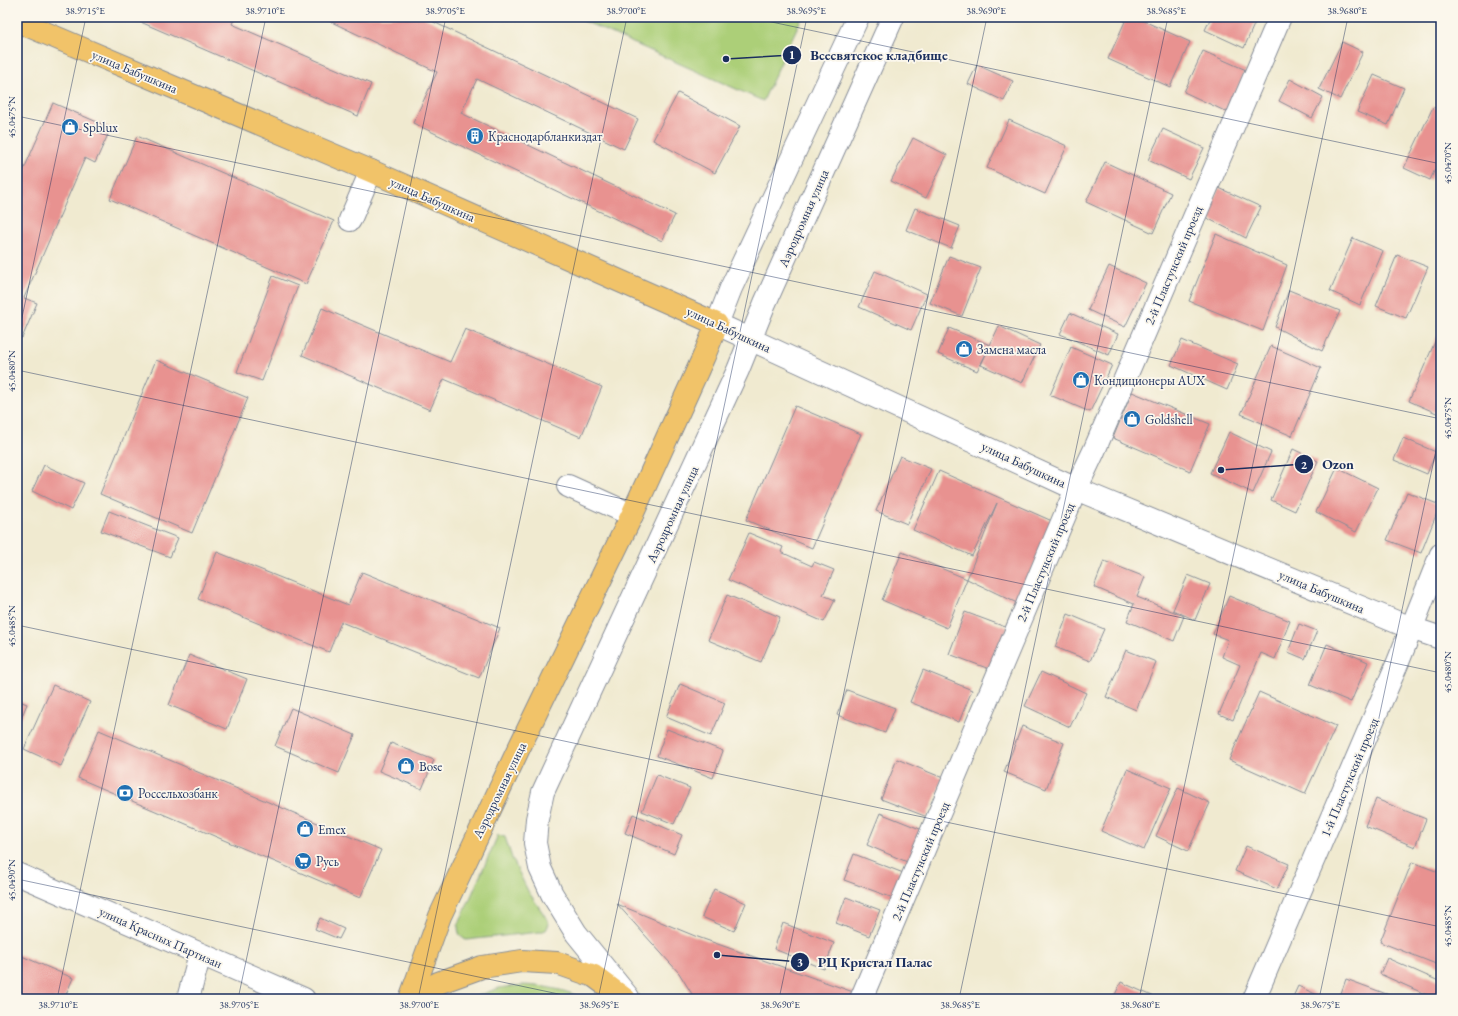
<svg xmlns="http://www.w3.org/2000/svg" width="1458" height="1016" font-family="'EB Garamond',serif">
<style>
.green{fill:#accf78;stroke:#647f6b}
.building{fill:#e89290}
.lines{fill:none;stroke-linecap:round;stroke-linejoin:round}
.minor-casing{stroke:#868c97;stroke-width:24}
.major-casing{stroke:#868c97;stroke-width:24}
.minor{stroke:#fff;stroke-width:22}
.major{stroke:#f1c369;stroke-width:22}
.ticks{fill:none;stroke:#1b2f5e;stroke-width:1;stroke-opacity:0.45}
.labels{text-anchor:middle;stroke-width:3.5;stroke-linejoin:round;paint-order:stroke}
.street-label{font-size:13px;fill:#1b2f5e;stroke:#fbf7ec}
.poi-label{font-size:13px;fill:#1b2f5e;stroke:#fbf7ec;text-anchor:start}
.leader{fill:none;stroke:#1b2f5e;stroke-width:1.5}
.callout-dot{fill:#1b2f5e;stroke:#fbf7ec;stroke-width:1.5}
.mark-label{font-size:12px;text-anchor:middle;font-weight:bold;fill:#fff}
.callout-label{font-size:14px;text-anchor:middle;font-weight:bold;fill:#1b2f5e;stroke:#fbf7ec;stroke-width:3.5;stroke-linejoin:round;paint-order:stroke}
.neatline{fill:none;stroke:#1b2f5e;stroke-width:1.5}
.ticks-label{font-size:10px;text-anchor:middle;fill:#1b2f5e}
</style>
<rect width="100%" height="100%" fill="#fbf7ec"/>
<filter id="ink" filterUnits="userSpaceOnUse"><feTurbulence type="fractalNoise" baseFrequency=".025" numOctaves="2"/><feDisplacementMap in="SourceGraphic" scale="8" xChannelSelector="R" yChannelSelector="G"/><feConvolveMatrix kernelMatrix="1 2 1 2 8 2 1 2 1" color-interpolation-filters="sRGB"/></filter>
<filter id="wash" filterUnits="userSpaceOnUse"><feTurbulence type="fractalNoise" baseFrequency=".012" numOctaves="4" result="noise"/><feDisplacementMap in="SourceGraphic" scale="16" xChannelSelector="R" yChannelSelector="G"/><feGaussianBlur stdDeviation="0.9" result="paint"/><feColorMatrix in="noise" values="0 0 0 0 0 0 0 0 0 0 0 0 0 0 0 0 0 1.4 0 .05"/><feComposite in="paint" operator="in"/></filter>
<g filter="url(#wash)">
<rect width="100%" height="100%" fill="#f0ead0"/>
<!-- green -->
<path class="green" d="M 575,17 L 802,17 L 763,101 Z
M 498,835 L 505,837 L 512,858 L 528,891 L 547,919 L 549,924 L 546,930 L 540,932 L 466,940 C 460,937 458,933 458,926 Z
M 523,985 C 545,986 564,989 584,999 L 469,999 L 499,988 Z"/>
<g id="blocks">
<!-- building -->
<path class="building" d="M 129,17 L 235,17 L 232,24 L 371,84 L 358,116 Z
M 321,17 L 423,17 L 638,119 L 624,149 L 477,79 L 461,113 L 675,215 L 662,241 L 413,123 L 437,72 Z
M 1127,17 L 1135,17 L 1190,42 L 1170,87 L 1108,59 Z
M 1211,17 L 1250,17 L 1256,20 L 1244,48 L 1205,30 Z
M 1342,42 L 1363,52 L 1340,99 L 1319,89 Z
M 1203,51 L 1246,70 L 1227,112 L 1184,92 Z
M 977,65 L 1013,81 L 1004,101 L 968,84 Z
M 1374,75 L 1404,88 L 1388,125 L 1357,112 Z
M 1290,79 L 1323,97 L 1312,118 L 1279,101 Z
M 678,93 L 740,126 L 715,173 L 653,140 Z
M 53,103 L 111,128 L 95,163 L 85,158 L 24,298 L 37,303 L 22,338 L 17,336 L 17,185 Z
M 1433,107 L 1441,110 L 1441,157 L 1430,180 L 1404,168 Z
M 1009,120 L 1067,146 L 1045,194 L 987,168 Z
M 1163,129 L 1204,148 L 1189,179 L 1148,160 Z
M 137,136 L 334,221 L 306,284 L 110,199 Z
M 913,138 L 947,155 L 926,198 L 891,181 Z
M 1105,162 L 1171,193 L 1153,233 L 1086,202 Z
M 1219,188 L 1261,207 L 1246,238 L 1205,217 Z
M 915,208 L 960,226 L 951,248 L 906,230 Z
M 1216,234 L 1287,265 L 1263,331 L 1189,301 Z
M 1353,238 L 1383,251 L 1360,305 L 1330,291 Z
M 1397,255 L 1428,267 L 1406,318 L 1376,306 Z
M 949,256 L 981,268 L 962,316 L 930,303 Z
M 1109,266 L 1146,283 L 1125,327 L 1088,310 Z
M 875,271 L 927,294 L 911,330 L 859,307 Z
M 273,276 L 298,286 L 262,381 L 237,372 Z
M 1289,290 L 1340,311 L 1322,351 L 1275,327 Z
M 322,308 L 450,362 L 465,329 L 602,387 L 581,437 L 444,379 L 430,410 L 302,355 Z
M 1070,313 L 1118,334 L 1109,355 L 1060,334 Z
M 999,326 L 1040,345 L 1022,383 L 981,365 L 986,354 L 977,371 L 938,354 L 949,328 L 990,345 Z
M 1441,328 L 1441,415 L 1409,401 Z
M 1182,340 L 1238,364 L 1227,390 L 1171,365 Z
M 1271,346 L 1321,368 L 1292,436 L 1241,414 Z
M 1071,347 L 1112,365 L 1090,412 L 1050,395 Z
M 156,360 L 248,398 L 192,533 L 100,494 Z
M 1132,392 L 1210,424 L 1190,471 L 1113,438 Z
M 795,406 L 861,434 L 812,548 L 746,520 Z
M 1229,432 L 1271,452 L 1253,493 L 1210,473 Z
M 1403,438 L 1436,452 L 1427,474 L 1394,460 Z
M 1293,449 L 1318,461 L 1295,511 L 1271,500 Z
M 900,456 L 931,469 L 907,524 L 876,511 Z
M 44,465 L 84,483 L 71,510 L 32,491 Z
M 1337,468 L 1378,488 L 1356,532 L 1316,512 Z
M 939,471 L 1052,521 L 1019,604 L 967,579 L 997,503 L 972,556 L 913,530 Z
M 1407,492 L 1440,505 L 1421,553 L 1387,540 Z
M 109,511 L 178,538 L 170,557 L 101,531 Z
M 749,533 L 783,547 L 781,552 L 812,566 L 814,562 L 834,570 L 823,595 L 835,600 L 824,622 L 728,580 Z
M 217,552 L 348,605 L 362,572 L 500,628 L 479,678 L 341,622 L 329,652 L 198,599 Z
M 902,552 L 967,579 L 947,628 L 882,600 Z
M 1104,561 L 1145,577 L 1137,597 L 1184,616 L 1174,641 L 1127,621 L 1134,604 L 1094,587 Z
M 1188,575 L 1210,584 L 1195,620 L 1173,610 Z
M 727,595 L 780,617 L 761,662 L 708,640 Z
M 1229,596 L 1290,621 L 1275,659 L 1261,653 L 1233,720 L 1219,714 L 1240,665 L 1222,657 L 1228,640 L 1213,634 Z
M 965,612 L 1008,628 L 992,670 L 949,654 Z
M 1068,614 L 1104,629 L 1090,661 L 1055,647 Z
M 1299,624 L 1317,631 L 1305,659 L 1288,652 Z
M 1327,644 L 1368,662 L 1351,702 L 1310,685 Z
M 1126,650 L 1156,662 L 1136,710 L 1106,697 Z
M 189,655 L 247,679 L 227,729 L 169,705 Z
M 923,670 L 972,690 L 959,722 L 910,702 Z
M 1041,672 L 1086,693 L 1070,727 L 1025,706 Z
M 680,684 L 725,703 L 711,736 L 666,717 Z
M 53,685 L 90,702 L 61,766 L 24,749 Z
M 847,690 L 895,708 L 885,733 L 837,715 Z
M 1259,692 L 1336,726 L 1305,794 L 1229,760 Z
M 17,700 L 27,704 L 17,728 Z
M 291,708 L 355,735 L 339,773 L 275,746 Z
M 1022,726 L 1064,743 L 1046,789 L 1004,772 Z
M 667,729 L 723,751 L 713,778 L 657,756 Z
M 99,730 L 381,850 L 360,898 L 78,778 Z
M 391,743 L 434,760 L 422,789 L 379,771 Z
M 897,759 L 943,778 L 927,817 L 881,799 Z
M 1127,769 L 1171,788 L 1144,850 L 1101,831 Z
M 657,775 L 690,788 L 674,824 L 642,811 Z
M 1178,788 L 1210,803 L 1188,851 L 1156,836 Z
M 1376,799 L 1426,819 L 1415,847 L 1365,826 Z
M 880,813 L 925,831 L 912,864 L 867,845 Z
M 633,814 L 682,835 L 674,854 L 625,833 Z
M 1246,846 L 1289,864 L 1277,889 L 1235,871 Z
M 854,854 L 906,874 L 896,899 L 844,880 Z
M 1412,862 L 1441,873 L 1441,966 L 1380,942 Z
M 714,889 L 746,903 L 734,931 L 702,917 Z
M 846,897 L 880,910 L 869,936 L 836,923 Z
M 617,904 L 695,936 L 856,993 L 853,999 L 695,999 L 679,973 Z
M 320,918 L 344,929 L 339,939 L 315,929 Z
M 783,923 L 834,943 L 824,969 L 774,949 Z
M 17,954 L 73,978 L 64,999 L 17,999 Z
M 1387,958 L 1441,982 L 1434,998 L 1380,974 Z
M 1346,979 L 1400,999 L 1339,999 Z
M 1121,982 L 1159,999 L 1113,999 Z
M 1298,986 L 1326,999 L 1292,999 Z"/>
</g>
</g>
<g filter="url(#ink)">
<use href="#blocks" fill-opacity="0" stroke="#868c97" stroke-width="1"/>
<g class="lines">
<!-- minor casing -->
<g class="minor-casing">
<path id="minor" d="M 858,17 L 731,288 L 717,324 L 1076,489 L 1411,628 L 1441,638
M 350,220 L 371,171
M 568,486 L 632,515
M 17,874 L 304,999
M 628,997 L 576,933 L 552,894 L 540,868 L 535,843 L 537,819 L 543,792 L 738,370 L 765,303 L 893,17
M 189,999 L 189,995 L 200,954
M 861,999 L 1076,489 L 1094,451 L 1280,17
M 1254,999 L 1398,662 L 1441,554"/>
</g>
<!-- major casing -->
<g class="major-casing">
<path id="major" d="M 17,21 L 371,171 L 717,324 L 704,356 L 632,515 L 519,748 L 440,916 L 410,999
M 421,999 L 438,983 L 482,967 L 522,961 L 557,963 L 594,976 L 625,999"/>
</g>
<!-- minor -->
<use href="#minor" class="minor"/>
<!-- major -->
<use href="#major" class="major"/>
</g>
</g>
<!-- ticks -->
<path class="ticks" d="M 748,17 L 1441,164M 17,116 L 1441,419M 17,341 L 86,17M 17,370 L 1441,673M 17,625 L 1441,927M 17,879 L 582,999M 57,999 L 266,17M 238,999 L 446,17M 418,999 L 627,17M 598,999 L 807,17M 779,999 L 987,17M 959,999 L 1168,17M 1139,999 L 1348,17M 1319,999 L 1441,427"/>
<!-- icons -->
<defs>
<g id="shop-disc" transform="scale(0.9)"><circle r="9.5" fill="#1f6fb2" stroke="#fbf7ec"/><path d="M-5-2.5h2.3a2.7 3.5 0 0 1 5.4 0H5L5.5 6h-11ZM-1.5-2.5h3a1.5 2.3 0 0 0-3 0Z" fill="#fff"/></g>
<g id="building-disc" transform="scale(0.9)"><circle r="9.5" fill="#1f6fb2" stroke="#fbf7ec"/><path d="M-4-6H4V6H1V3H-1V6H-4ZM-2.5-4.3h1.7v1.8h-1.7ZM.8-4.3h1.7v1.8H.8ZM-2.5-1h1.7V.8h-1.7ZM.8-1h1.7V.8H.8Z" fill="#fff"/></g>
<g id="bank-disc" transform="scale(0.9)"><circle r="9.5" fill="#1f6fb2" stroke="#fbf7ec"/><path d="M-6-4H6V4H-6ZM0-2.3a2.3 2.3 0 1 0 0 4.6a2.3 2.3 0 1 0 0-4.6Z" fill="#fff"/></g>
<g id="supermarket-disc" transform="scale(0.9)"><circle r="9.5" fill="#1f6fb2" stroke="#fbf7ec"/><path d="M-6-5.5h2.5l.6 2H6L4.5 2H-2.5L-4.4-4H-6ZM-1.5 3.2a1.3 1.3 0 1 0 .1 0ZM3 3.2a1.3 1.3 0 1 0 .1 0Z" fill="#fff"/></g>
</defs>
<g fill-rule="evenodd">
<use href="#shop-disc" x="70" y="127"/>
<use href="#building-disc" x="475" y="136"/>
<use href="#shop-disc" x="964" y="349"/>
<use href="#shop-disc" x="1081" y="380"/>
<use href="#shop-disc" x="1132" y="419"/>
<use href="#shop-disc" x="406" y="766"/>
<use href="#bank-disc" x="125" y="793"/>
<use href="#shop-disc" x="305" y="829"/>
<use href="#supermarket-disc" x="303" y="861"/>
</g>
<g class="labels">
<!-- street labels -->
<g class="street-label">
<text transform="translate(135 71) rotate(23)" y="5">улица Бабушкина</text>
<text transform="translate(433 199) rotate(24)" y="5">улица Бабушкина</text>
<text transform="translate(803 218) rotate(-66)" y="5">Аэродромная улица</text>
<text transform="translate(1173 265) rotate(-67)" y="5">2-й Пластунский проезд</text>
<text transform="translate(729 329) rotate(25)" y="5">улица Бабушкина</text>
<text transform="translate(1024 464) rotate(25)" y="5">улица Бабушкина</text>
<text transform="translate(672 514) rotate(-65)" y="5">Аэродромная улица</text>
<text transform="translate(1045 562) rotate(-67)" y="5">2-й Пластунский проезд</text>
<text transform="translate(1322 591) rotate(23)" y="5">улица Бабушкина</text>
<text transform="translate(1349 777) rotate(-67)" y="5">1-й Пластунский проезд</text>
<text transform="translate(499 790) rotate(-64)" y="5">Аэродромная улица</text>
<text transform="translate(920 861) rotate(-67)" y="5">2-й Пластунский проезд</text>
<text transform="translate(161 937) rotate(24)" y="5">улица Красных Партизан</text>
</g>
<!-- poi labels -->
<g class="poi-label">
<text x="83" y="132">Spblux</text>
<text x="488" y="141">Краснодарбланкиздат</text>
<text x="977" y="354">Замена масла</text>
<text x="1094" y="385">Кондиционеры AUX</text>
<text x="1145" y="424">Goldshell</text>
<text x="419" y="771">Bose</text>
<text x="138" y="798">Россельхозбанк</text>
<text x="318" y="834">Emex</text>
<text x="316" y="866">Русь</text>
</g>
</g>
<!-- callouts -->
<path class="leader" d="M726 59L792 55M1221 470L1304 464M717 955L800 962"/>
<g class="callout-dot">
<circle cx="726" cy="59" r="4"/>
<circle cx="1221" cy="470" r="4"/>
<circle cx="717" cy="955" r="4"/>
<circle cx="792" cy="55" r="10"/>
<circle cx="1304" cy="464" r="10"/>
<circle cx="800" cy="962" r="10"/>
</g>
<g class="mark-label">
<text x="792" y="59">1</text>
<text x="1304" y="469">2</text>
<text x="800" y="966">3</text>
</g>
<g class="callout-label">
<text x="879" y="60">Всесвятское кладбище</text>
<text x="1338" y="469">Ozon</text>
<text x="875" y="967">РЦ Кристал Палас</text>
</g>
<!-- margin -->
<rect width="1458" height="1016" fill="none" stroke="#fbf7ec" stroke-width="44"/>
<rect x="22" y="22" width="1414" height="972" class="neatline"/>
<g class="ticks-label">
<text x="85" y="14">38.9715°E</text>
<text x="265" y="14">38.9710°E</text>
<text x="445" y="14">38.9705°E</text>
<text x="626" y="14">38.9700°E</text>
<text x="806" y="14">38.9695°E</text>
<text x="986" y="14">38.9690°E</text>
<text x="1166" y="14">38.9685°E</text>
<text x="1347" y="14">38.9680°E</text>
<text transform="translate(11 117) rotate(-90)" y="4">45.0475°N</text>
<text transform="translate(1447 163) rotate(-90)" y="4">45.0470°N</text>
<text transform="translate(11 371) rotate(-90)" y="4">45.0480°N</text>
<text transform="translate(1447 418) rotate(-90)" y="4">45.0475°N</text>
<text transform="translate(11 626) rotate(-90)" y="4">45.0485°N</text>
<text transform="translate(1447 672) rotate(-90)" y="4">45.0480°N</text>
<text transform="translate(11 880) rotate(-90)" y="4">45.0490°N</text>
<text transform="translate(1447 926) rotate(-90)" y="4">45.0485°N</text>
<text x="58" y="1008">38.9710°E</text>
<text x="239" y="1008">38.9705°E</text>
<text x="419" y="1008">38.9700°E</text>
<text x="599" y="1008">38.9695°E</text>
<text x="780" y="1008">38.9690°E</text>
<text x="960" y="1008">38.9685°E</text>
<text x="1140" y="1008">38.9680°E</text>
<text x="1320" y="1008">38.9675°E</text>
</g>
</svg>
